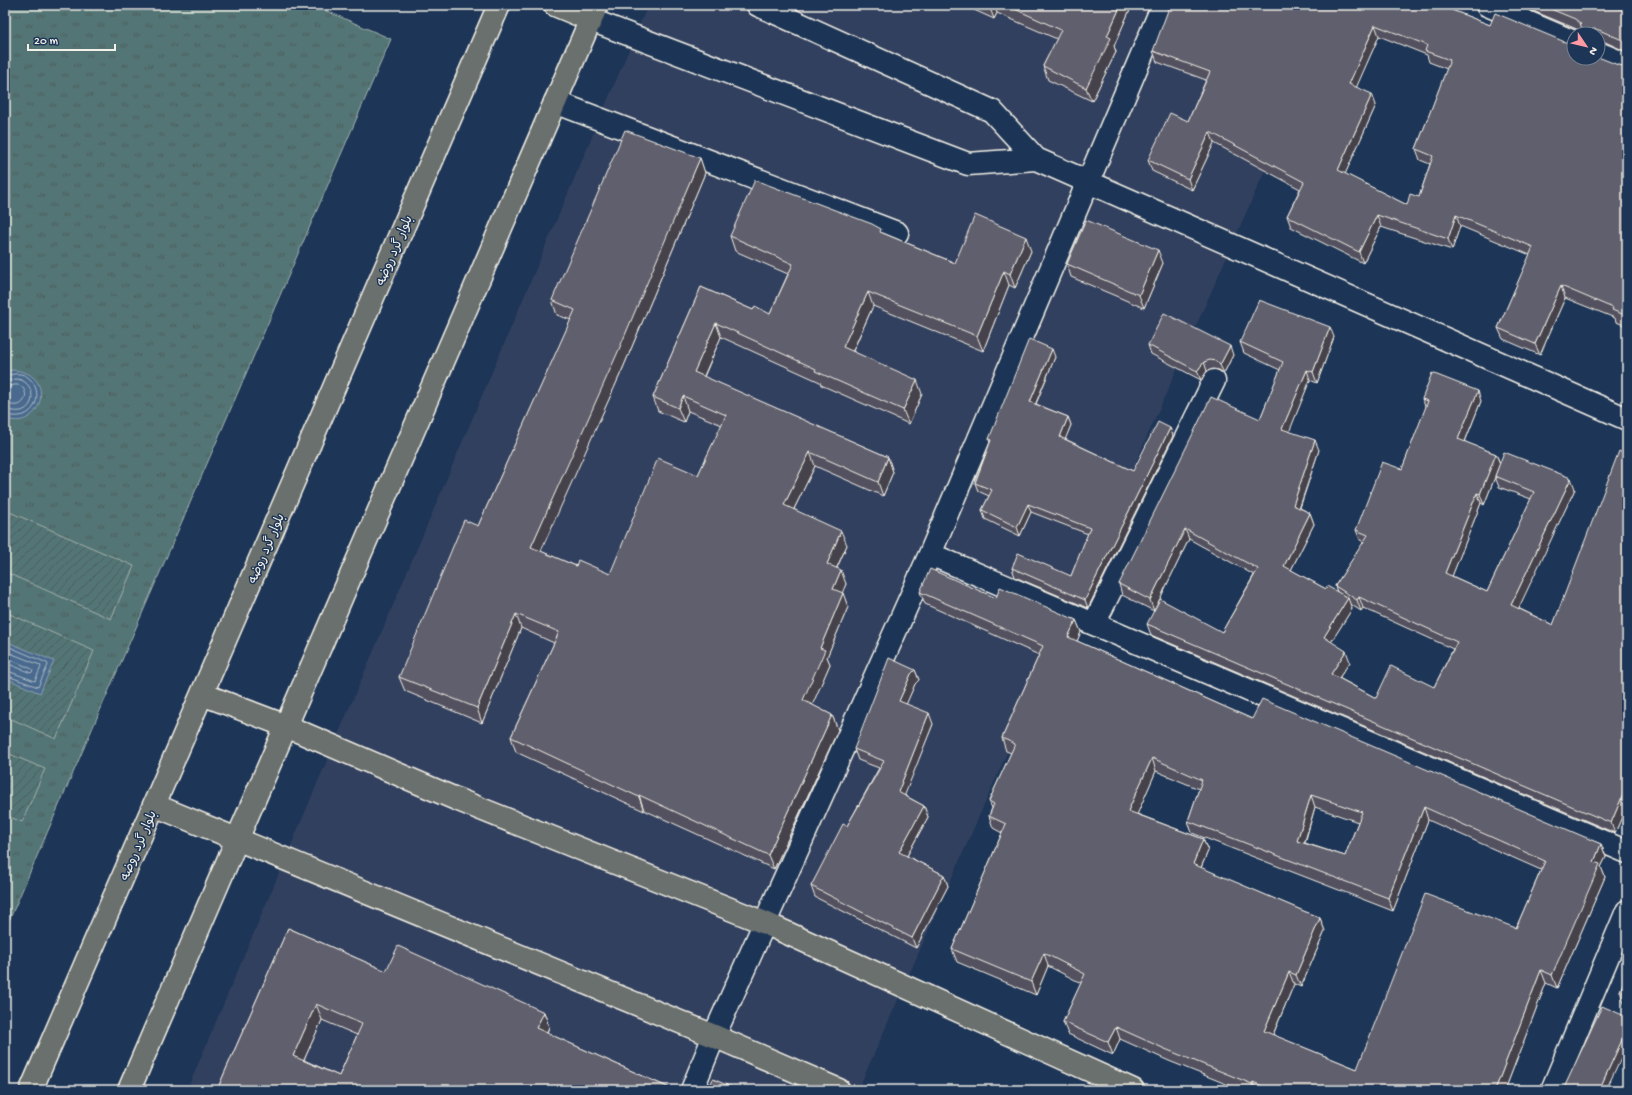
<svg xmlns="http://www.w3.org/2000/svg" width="1632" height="1095" font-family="'Gochi Hand','Playpen Sans Arabic',sans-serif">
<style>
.built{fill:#31415e}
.grass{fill:url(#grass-tufts);stroke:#a4b2ae}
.garden{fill:url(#garden-furrows);stroke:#a4b2ae}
.water{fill:#486a8e;stroke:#8da0b2}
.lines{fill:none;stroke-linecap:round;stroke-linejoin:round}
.shore{stroke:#afbbc4;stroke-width:1}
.street-casing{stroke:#f4f1e8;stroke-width:25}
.primary-casing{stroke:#f4f1e8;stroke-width:25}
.street{stroke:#1d3557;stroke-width:22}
.primary{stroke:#6b706d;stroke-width:22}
.wall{fill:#53515e;stroke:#f4f1e8;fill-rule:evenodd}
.shaded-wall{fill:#44424c;stroke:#f4f1e8}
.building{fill:#615e6d;stroke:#f4f1e8;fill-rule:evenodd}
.labels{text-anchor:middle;stroke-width:3;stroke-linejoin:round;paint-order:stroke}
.street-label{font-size:13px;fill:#f4f1e8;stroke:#1d3557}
</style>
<defs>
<pattern id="grass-tufts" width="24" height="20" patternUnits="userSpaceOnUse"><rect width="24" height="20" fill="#537474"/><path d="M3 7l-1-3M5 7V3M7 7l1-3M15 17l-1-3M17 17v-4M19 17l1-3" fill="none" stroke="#4e5c5b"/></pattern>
<pattern id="garden-furrows" width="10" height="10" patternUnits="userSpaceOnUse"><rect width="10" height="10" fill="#537474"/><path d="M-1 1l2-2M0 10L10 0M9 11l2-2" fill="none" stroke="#4e5c5b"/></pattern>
</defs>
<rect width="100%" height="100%" fill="#1d3557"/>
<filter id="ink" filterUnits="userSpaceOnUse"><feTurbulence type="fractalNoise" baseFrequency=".025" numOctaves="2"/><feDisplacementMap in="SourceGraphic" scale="8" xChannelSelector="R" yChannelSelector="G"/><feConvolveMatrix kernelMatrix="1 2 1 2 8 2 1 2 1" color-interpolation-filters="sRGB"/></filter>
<g filter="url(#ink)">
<!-- built -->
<path class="built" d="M 648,5 L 1338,5 L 858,1090 L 187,1090 Z"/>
<!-- grass -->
<path class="grass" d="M 5,5 L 313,5 L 391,39 L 5,930 Z"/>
<!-- garden -->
<path class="garden" d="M 5,510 L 134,566 L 111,619 L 5,572 Z
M 5,612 L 94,651 L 56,739 L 5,716 Z
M 5,752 L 45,769 L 22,822 L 5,815 Z"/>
<!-- water -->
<path class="water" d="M 12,370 C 60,372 41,434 5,418 L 5,372 Z
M 5,641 L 54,661 L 40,693 L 5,678 Z"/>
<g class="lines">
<!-- shore -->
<path class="shore" d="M 5,376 C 10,375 15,373 21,374 C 40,379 43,407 24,415 C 17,417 11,416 5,415
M 5,381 C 9,381 13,379 17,379 C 34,381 38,406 21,411 C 15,412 10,410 5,410
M 5,387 C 9,387 14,384 18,385 C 28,388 28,402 18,405 C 14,406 9,404 5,404
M 5,645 L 47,663 L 48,665 L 38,687 L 5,675
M 5,651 L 40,665 L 41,667 L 35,681 L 5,670
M 5,657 L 32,669 L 33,671 L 31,673 L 11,665 L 5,664"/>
<!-- street casing -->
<g class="street-casing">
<path id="street" d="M 758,5 L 992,111 L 1036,159 L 1627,419
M 1487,5 L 1574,42
M 591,20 L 968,164 L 1036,159
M 1598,53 L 1627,65
M 555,102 L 897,233
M 930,554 L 1627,852
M 1094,624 L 1214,381
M 692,1090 L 714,1036 L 930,554 L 1163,5
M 1552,1090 L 1627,911"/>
</g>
<!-- primary casing -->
<g class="primary-casing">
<path id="primary" d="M 555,5 L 591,20
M 202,694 L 286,726 L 456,799 L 765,923 L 1133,1090
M 154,805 L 714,1036 L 839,1090
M 31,1090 L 499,5
M 129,1090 L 597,5"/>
</g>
<!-- street -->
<use href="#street" class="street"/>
<!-- primary -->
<use href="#primary" class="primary"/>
</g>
<!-- wall -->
<path class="wall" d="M 963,5 L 1131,5 L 1131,7 L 1114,46 L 1116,52 L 1092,101 L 1048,80 L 1043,66 L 1057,39 L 997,13 L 994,19 Z
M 1439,5 L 1574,58 L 1624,66 L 1627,65 L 1627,326 L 1616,322 L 1615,318 L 1565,298 L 1540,355 L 1503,339 L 1498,328 L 1530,255 L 1460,226 L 1452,250 L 1381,227 L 1363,263 L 1291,227 L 1287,216 L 1300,189 L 1214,143 L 1192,190 L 1152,171 L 1148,160 L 1188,121 L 1206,80 L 1157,62 L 1153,51 ZM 1379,36 L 1427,55 L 1429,62 L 1447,69 L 1416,149 L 1420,160 L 1430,164 L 1419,197 L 1407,205 L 1345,174 L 1376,105 L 1356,87 Z
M 1519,5 L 1590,5 L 1592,6 L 1627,12 L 1627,52 L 1603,41 L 1598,41 L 1598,34 L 1582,34 L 1582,33 L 1579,30 Z
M 700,158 L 705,173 L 623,368 L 540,551 L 576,566 L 610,574 L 698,475 L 722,425 L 688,411 L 684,422 L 658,411 L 653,397 L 701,287 L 753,310 L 770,314 L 788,274 L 735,251 L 730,236 L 883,233 L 955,263 L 1031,251 L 1015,288 L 1009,285 L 983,351 L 873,306 L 853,351 L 922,394 L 909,424 L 821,385 L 820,382 L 721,337 L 704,377 L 888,457 L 893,472 L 883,496 L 815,466 L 794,509 L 847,545 L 837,568 L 846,584 L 842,592 L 848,607 L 827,657 L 830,664 L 812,705 L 832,715 L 838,730 L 774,869 L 644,810 L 644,811 L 516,752 L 511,737 L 554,643 L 521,628 L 482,723 L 405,691 L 399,677 L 478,526 L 571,320 L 557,315 L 552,300 Z
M 1163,263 L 1144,308 L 1071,277 L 1067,264 Z
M 1334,337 L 1317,383 L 1310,380 L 1289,431 L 1319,450 L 1300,508 L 1310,513 L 1314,524 L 1291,570 L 1326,589 L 1337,592 L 1335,586 L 1364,542 L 1360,540 L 1356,530 L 1402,469 L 1426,408 L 1422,399 L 1481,401 L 1465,442 L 1496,454 L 1500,463 L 1575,489 L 1518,608 L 1553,625 L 1627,455 L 1627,805 L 1615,833 L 1151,635 L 1147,624 L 1222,632 L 1254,575 L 1189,539 L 1154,611 L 1122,595 L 1119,584 L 1260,419 L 1280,370 L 1244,353 L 1240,342 ZM 1495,477 L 1499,487 L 1531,499 L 1487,592 L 1452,576 L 1481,503 L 1484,505 ZM 1350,604 L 1361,611 L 1363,608 L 1453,649 L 1434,687 L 1376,698 L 1339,678 L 1350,662 L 1331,642 L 1352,609 Z
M 1148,345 L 1233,355 L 1224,373 L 1219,370 L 1213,369 L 1207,371 L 1201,380 L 1151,354 Z
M 1055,357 L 1036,404 L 1068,417 L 1071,425 L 1065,439 L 1133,471 L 1170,428 L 1173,436 L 1088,608 L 1015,577 L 1012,568 L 1071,576 L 1088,534 L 1031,512 L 1020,536 L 985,519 L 982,510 L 989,496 L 978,491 L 975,483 L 990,443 L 989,439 Z
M 920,592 L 996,598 L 1076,620 L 1081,632 L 1077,641 L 1252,719 L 1601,844 L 1606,857 L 1601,867 L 1605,877 L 1557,988 L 1546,983 L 1505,1090 L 1241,1090 L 1169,1061 L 1120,1039 L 1113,1055 L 1068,1034 L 1063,1022 L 1081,983 L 1048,966 L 1036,995 L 957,962 L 952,949 L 1002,833 L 993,828 L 989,816 L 992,808 L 989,801 L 1011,753 L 1006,751 L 1002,738 L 1039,655 L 925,604 ZM 1156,771 L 1199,789 L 1188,821 L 1192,833 L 1393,911 L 1428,820 L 1541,870 L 1516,928 L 1357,1069 L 1273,1035 L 1294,984 L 1301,987 L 1325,931 L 1320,918 L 1201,868 L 1208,851 L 1203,839 L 1137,814 ZM 1315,807 L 1358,822 L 1345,856 L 1305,843 Z
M 915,670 L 919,680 L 915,684 L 906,704 L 933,724 L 904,795 L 924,806 L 928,817 L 907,856 L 944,875 L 948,886 L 916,948 L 815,897 L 811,886 L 847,826 L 879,768 L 858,760 L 854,749 Z
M 288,928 L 386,971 L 544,1012 L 549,1027 L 547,1033 L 674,1090 L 217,1090 ZM 322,1020 L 357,1035 L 339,1076 L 304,1060 Z
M 1627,974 L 1627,1007 L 1625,1006 L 1620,991 Z"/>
<!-- shaded-wall -->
<path class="shaded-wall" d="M 989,5 L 994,5 L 997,13 L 994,19 Z
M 1121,5 L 1131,5 L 1131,7 L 1114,46 L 1116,52 L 1092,101 L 1086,88 L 1107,36 Z
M 1375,25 L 1379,36 L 1353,95 L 1349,84 Z
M 1372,94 L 1376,105 L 1342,181 L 1338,170 Z
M 1210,132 L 1214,143 L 1192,190 L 1188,179 Z
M 700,158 L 705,173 L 623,368 L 536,562 L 531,547 Z
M 1377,215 L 1381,227 L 1363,263 L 1359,252 Z
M 1456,215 L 1460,226 L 1452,250 L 1448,239 Z
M 1026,237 L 1031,251 L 1015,288 L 1010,274 Z
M 1158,250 L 1163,263 L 1144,308 L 1139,295 Z
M 1004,271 L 1009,285 L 983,351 L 977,336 Z
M 1561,286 L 1565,298 L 1540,355 L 1535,344 Z
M 868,292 L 873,306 L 848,361 L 843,347 Z
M 716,323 L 721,337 L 699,387 L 694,372 Z
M 1330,327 L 1334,337 L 1317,383 L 1313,372 Z
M 1230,346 L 1233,355 L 1224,373 L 1220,365 Z
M 1052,349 L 1055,357 L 1033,410 L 1030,402 Z
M 1204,362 L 1207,371 L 1201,380 L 1197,371 Z
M 1307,370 L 1310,380 L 1286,440 L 1282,429 Z
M 917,380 L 922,394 L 909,424 L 903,410 Z
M 1478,391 L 1481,401 L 1462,449 L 1458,439 Z
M 683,396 L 688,411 L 684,422 L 678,408 Z
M 1068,417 L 1071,425 L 1063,445 L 1060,437 Z
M 1170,428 L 1173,436 L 1088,608 L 1085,600 Z
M 1315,440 L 1319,450 L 1297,515 L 1293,505 Z
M 810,452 L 815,466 L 789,519 L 784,505 Z
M 1496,454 L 1500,464 L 1495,476 L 1495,477 L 1484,505 L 1480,494 Z
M 888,457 L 893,472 L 883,496 L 878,482 Z
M 1571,478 L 1575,489 L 1515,616 L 1511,605 Z
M 1477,493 L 1481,503 L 1449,584 L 1445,573 Z
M 1028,504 L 1031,512 L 1020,536 L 1017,527 Z
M 1310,513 L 1314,524 L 1288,576 L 1284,566 Z
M 1185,529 L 1189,539 L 1154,611 L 1150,600 Z
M 841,531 L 847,545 L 832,578 L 827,564 Z
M 841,570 L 846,584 L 838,603 L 833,589 Z
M 843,593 L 848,607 L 827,657 L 830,664 L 808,715 L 803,700 L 820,648 Z
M 1359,597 L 1363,608 L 1361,611 L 1357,600 Z
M 1348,598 L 1352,609 L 1328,647 L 1324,637 Z
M 516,614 L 521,628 L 482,723 L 477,708 Z
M 1076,620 L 1081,632 L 1073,650 L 1068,637 Z
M 1346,651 L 1350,662 L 1334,685 L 1331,674 Z
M 915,670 L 919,680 L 915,684 L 903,712 L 899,701 L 911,674 Z
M 929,713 L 933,724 L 902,802 L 898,792 Z
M 832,715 L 838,730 L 774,869 L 768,855 Z
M 1152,758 L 1156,771 L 1133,824 L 1128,811 Z
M 1627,785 L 1627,805 L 1615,833 L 1611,823 Z
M 639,795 L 644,810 L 644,811 L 639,797 Z
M 1311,795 L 1315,807 L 1301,854 L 1297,841 Z
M 924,806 L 928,817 L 903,863 L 899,852 Z
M 1424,807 L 1428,820 L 1393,911 L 1388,898 Z
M 1203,839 L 1208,851 L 1197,877 L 1193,864 Z
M 1601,844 L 1606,857 L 1601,867 L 1605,877 L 1557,988 L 1552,975 L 1594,862 Z
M 944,875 L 948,886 L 916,948 L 912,938 Z
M 1320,918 L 1325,931 L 1301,987 L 1296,975 Z
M 1044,953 L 1048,966 L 1036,995 L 1031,982 Z
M 1541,970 L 1546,983 L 1505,1090 L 1495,1090 Z
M 1289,972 L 1294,984 L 1269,1044 L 1264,1031 Z
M 316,1004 L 322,1020 L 299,1071 L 293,1056 Z
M 544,1012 L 549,1027 L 542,1043 L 536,1028 Z
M 1116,1027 L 1120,1039 L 1113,1055 L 1108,1042 Z
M 1627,1029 L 1627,1045 L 1606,1090 L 1599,1090 Z
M 1253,1082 L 1256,1090 L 1254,1090 L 1252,1084 Z"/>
<!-- building -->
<path class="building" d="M 1006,5 L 1121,5 L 1107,36 L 1111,38 L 1086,88 L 1043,66 L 1061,30 Z
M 1170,5 L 1439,5 L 1490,25 L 1495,13 L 1565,42 L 1571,43 L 1574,42 L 1574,58 L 1598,58 L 1598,57 L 1618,65 L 1624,66 L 1627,65 L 1627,316 L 1612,310 L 1613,308 L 1561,286 L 1535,344 L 1498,328 L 1533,247 L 1456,215 L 1448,239 L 1377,215 L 1359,252 L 1287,216 L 1304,182 L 1210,132 L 1188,179 L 1148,160 L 1170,113 L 1188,121 L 1210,72 L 1153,51 ZM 1375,25 L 1427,45 L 1425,51 L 1450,60 L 1416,149 L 1433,156 L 1419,197 L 1410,194 L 1407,205 L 1338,170 L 1372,94 L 1349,84 Z
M 1541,5 L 1590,5 L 1592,6 L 1593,5 L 1613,5 L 1627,12 L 1627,42 L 1599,30 L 1593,29 L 1587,32 L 1585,34 L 1582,34 L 1582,29 L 1580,23 L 1575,19 Z
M 625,130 L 700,158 L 617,354 L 531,547 L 576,566 L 578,560 L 610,574 L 658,458 L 698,475 L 726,415 L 683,396 L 678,408 L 653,397 L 701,287 L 753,310 L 755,306 L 770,314 L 793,264 L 730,236 L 755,180 L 872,224 L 881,229 L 880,232 L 955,263 L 975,215 L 1026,237 L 1010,274 L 1004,271 L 977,336 L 868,292 L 843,347 L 917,380 L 903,410 L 815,371 L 816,369 L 716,323 L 694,372 L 888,457 L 878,482 L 810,452 L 784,505 L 841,531 L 827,564 L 841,570 L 833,589 L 843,593 L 820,648 L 825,650 L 803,700 L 832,715 L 768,855 L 639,795 L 639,797 L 511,737 L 559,632 L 516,614 L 477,708 L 399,677 L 464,520 L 478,526 L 575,310 L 552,300 Z
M 1086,220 L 1158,250 L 1139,295 L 1067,264 Z
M 1259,300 L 1330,327 L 1313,372 L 1307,370 L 1282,429 L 1315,440 L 1293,505 L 1310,513 L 1284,566 L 1326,589 L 1327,586 L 1348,598 L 1324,637 L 1346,651 L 1331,674 L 1376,698 L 1391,666 L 1434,687 L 1457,642 L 1359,597 L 1357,600 L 1335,586 L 1368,535 L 1356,530 L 1382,462 L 1402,469 L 1428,401 L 1422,399 L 1432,373 L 1478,391 L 1458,439 L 1496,454 L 1480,494 L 1477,493 L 1445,573 L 1487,592 L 1534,492 L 1495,476 L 1504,452 L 1571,478 L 1511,605 L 1553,625 L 1619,451 L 1627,455 L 1627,785 L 1611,823 L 1147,624 L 1160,599 L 1222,632 L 1258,569 L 1185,529 L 1150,600 L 1119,584 L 1211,397 L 1260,419 L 1283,362 L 1240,342 Z
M 1164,313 L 1230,346 L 1220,365 L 1216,361 L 1210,360 L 1204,362 L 1197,371 L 1148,345 Z
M 1029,339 L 1052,349 L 1030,402 L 1068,417 L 1060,437 L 1133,471 L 1158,422 L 1170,428 L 1085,600 L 1012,568 L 1018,553 L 1071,576 L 1090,528 L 1028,504 L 1017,527 L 982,510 L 992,490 L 975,483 L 991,440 L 989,439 Z
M 930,569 L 996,598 L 1000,587 L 1076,620 L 1068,637 L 1252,719 L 1262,699 L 1601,844 L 1594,862 L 1600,864 L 1552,975 L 1541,970 L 1495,1090 L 1271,1090 L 1253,1082 L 1252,1084 L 1165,1049 L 1116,1027 L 1108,1042 L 1063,1022 L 1085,974 L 1044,953 L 1031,982 L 952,949 L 1006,824 L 989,816 L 994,804 L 989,801 L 1015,744 L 1002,738 L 1043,646 L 920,592 ZM 1152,758 L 1202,780 L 1188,821 L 1388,898 L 1424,807 L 1545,861 L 1516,928 L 1425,894 L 1357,1069 L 1264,1031 L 1289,972 L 1296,975 L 1320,918 L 1193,864 L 1203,839 L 1128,811 ZM 1311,795 L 1362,812 L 1345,856 L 1297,841 Z
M 889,658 L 915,670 L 911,674 L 899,701 L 929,713 L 898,792 L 924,806 L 899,852 L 944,875 L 912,938 L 811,886 L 843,824 L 847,826 L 884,761 L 854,749 Z
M 288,928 L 386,971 L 398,946 L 544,1012 L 536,1028 L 674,1090 L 217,1090 ZM 316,1004 L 362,1024 L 339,1076 L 293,1056 Z
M 1627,974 L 1627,994 L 1620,991 Z
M 1602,1006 L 1627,1017 L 1627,1029 L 1599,1090 L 1563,1090 Z
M 713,1079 L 738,1090 L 708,1090 Z"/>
</g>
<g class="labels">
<!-- street labels -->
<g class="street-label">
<text transform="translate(393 250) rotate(-67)" y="5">بلوار گرد روضه</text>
<text transform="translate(265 548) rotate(-67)" y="5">بلوار گرد روضه</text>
<text transform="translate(137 845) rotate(-67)" y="5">بلوار گرد روضه</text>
</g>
</g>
<!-- margin -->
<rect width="1632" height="1095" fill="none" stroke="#1d3557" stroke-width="20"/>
<rect x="10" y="10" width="1612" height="1075" fill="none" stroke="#f4f1e8" stroke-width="1.5" filter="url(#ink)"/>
<!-- north arrow -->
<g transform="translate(1586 46) rotate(125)"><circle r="19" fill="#1d3557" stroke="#738091"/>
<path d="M0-3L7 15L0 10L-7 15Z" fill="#ff9aa2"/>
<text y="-6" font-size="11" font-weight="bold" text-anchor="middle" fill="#f4f1e8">N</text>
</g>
<!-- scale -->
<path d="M28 44v6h87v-6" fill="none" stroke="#f4f1e8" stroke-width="2"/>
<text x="34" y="44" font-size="12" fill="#f4f1e8" stroke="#1d3557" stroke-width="3" paint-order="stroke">20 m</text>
</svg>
